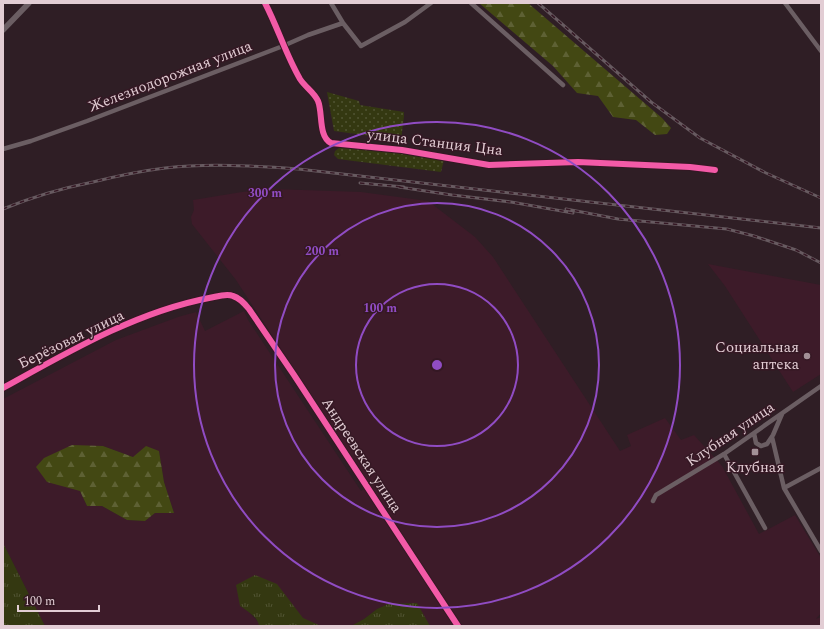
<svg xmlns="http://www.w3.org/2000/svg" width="824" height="629" font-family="Spectral,serif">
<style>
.built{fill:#3d1b29;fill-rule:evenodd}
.grass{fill:url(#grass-tufts)}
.forest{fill:url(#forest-firs)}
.garden{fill:url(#garden-dots)}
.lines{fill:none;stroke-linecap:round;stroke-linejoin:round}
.minor{stroke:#6b5e63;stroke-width:4.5}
.tertiary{stroke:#6b5e63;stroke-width:5.5}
.rail-casing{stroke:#675a60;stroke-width:3}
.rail{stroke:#351824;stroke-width:1.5;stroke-dasharray:4.5;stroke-linecap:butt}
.cycleway-casing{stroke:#351824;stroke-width:8}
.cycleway{stroke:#f35aa7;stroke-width:6}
.ring{fill:none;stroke:#904cc3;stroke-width:2}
.poi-dot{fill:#a39097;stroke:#351824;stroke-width:1.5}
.labels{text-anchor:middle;stroke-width:3;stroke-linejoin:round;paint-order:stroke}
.street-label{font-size:15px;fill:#e2cdd4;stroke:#351824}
.poi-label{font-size:15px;fill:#e2cdd4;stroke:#351824;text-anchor:end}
.centre{fill:#904cc3;stroke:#351824;stroke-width:2}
.ring-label{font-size:12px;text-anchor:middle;font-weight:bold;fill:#904cc3;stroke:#351824;stroke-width:3;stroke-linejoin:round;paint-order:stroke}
</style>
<defs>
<pattern id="grass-tufts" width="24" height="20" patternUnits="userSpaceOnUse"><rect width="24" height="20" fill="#343811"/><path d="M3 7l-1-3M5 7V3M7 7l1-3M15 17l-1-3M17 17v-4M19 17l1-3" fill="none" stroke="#515433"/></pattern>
<pattern id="forest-firs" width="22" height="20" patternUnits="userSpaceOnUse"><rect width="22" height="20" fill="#434813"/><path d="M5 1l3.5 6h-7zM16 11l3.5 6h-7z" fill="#5e6134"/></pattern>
<pattern id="garden-dots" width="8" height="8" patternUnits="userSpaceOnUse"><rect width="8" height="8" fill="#343811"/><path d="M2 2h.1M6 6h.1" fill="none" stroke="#515433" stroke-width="1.8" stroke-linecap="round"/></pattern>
</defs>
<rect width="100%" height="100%" fill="#2f1e25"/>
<!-- built -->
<path class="built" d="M 272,189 L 361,192 L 428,201 L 475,237 L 493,257 L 620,451 L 631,446 L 627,435 L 665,418 L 681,440 L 694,435 L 722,466 L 759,534 L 795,515 L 821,558 L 821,613 L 816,619 L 821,617 L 821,626 L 430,626 L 416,603 L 388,604 L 377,609 L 364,619 L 351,626 L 321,626 L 303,619 L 292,604 L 240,606 L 249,612 L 259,623 L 259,626 L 45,626 L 3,543 L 3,399 L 116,340 L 178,317 L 196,312 L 205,331 L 244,311 L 248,320 L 361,491 L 369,485 L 236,280 L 192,224 L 191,217 L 194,210 L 193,200 L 242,192 ZM 103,446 L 133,457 L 159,451 L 164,482 L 174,513 L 155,513 L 145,521 L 127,520 L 102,506 L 87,506 L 80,491 Z
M 708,264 L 821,285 L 821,374 L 793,392 L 725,286 Z"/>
<!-- grass -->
<path class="grass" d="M 3,543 L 45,626 L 3,626 Z
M 255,575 L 277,584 L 303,618 L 321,626 L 259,626 C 258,617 247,611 240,606 L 236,585 Z
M 417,603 L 430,626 L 351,626 L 364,619 L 377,609 L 388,604 Z"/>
<!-- forest -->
<path class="forest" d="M 479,3 L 528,3 L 662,118 L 671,128 L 667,134 L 655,135 L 636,120 L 613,117 L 598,96 L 577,93 L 553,66 Z
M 72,445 L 103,446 L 133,457 L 146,446 L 159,451 L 164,482 L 174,513 L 155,513 L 145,521 L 127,520 L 102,506 L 87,506 L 80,491 L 47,482 L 36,467 L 44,458 Z"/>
<!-- garden -->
<path class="garden" d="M 327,92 L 359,101 L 360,105 L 404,112 L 404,116 L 401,140 L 334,131 Z
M 339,146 L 396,152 L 401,151 L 444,160 L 441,172 L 338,159 L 334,155 L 335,151 L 339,148 Z"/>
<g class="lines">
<!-- minor -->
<path class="minor" d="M 265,3 C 278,28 286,55 300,79 C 305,87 314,92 318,101 C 323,113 318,136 331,143 L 402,150 L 489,165 L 578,162 L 690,167 L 715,170
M 331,3 L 343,23 L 361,46 L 405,22 L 431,3
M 471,3 L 563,85
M 785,3 L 821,51
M 3,149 L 31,141 L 87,121 L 283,46 L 308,35 L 343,23
M 754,433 L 756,443 L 761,446 L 767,444 L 773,435 L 782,414
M 772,437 L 784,488 L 821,551
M 724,454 L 765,528
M 784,488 L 821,468
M 653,501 L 656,495 L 724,454 L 821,386"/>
<!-- tertiary -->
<path class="tertiary" d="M 3,30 L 29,3
M 3,388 C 68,352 136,312 209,298 C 216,297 226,293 233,296 C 240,298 245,304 249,309 L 294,375 L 458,626"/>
<!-- rail casing -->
<g class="rail-casing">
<path id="rail" d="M 538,3 L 651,102 L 700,138 L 766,173 L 821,198
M 360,183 L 404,187
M 399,187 L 452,195 L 511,202 L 573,213
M 3,209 C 32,197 63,188 93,182 C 117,176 141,171 165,168 C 209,163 254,166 298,169 L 821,228
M 566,209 L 618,219 L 727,229 L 754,236 L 796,250 L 821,263"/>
</g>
<!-- rail -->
<use href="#rail" class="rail"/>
<!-- cycleway casing -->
<g class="cycleway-casing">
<path id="cycleway" d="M 265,3 C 278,28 286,55 300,79 C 305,87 314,92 318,101 C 323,113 318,136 331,143 L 402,150 L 489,165 L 578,162 L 690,167 L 715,170
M 3,388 C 68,352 136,312 209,298 C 216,297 226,293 233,296 C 240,298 245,304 249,309 L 294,375 L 458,626"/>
</g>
<!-- cycleway -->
<use href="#cycleway" class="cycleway"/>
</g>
<!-- distance rings -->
<g class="ring">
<circle cx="437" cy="365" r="81"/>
<circle cx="437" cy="365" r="162"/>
<circle cx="437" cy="365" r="243"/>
</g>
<!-- markers -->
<g class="poi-dot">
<circle cx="807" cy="356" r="4"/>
<rect x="751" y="448" width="8" height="8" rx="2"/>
</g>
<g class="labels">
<!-- street labels -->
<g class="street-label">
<text transform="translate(170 76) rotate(-21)" y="5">Железнодорожная улица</text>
<text transform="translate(435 142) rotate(7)" y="5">улица Станция Цна</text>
<text transform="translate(71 339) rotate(-26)" y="5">Берёзовая улица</text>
<text transform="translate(730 434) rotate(-34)" y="5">Клубная улица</text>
<text transform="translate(362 455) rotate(57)" y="5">Андреевская улица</text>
</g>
<!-- poi labels -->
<g class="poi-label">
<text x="799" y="352">Социальная<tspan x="799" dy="17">аптека</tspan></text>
<text x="755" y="472" text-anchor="middle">Клубная</text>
</g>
</g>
<circle cx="437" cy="365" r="6" class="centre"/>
<g class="ring-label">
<text x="265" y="197">300 m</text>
<text x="322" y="255">200 m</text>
<text x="380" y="312">100 m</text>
</g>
<!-- border -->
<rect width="824" height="629" fill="none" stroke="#e2cdd4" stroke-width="8"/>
<!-- scale -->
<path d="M18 605v6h81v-6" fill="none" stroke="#e2cdd4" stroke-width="2"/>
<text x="24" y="605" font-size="12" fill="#e2cdd4" stroke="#351824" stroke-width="3" paint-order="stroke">100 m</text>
</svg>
